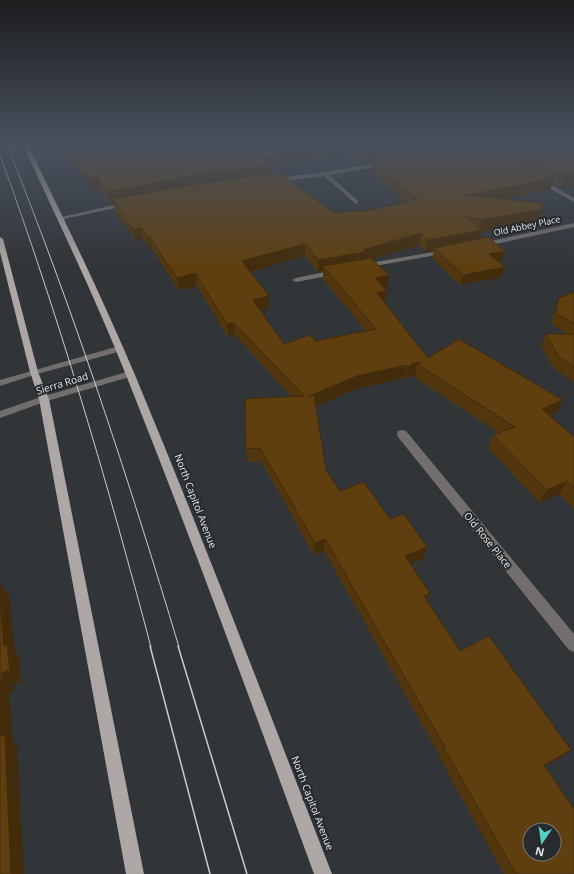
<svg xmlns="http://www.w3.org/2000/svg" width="574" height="874" font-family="'Open Sans',sans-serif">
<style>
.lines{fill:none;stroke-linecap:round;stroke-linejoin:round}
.minor{fill:#716e6d;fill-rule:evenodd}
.tertiary{fill:#716e6d;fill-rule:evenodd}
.primary{fill:#aca7a5;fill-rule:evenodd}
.tram-far1{stroke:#c9ccce;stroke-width:1}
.tram{stroke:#c9ccce;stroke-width:1.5}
.wall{fill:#52360e;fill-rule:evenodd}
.shaded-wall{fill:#422c0b}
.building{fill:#5f3f10;stroke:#422c0b;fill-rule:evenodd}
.labels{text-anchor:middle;stroke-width:4;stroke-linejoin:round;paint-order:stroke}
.far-street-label{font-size:9px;fill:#e5e8ea;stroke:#282b2e}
.street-label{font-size:10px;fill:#e5e8ea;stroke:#282b2e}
</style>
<rect width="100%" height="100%" fill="#323538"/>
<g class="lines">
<!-- minor -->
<path class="minor" d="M 384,162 L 387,164 L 386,165 L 329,175 L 358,201 L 358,203 L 356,204 L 324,176 L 275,182 L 272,180 L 275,178 L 325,172 Z
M 538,180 L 542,180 L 574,198 L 574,202 L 538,182 Z
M 127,202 L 130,204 L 129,205 L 60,220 L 57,218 Z
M 574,223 L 574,227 L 482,247 L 479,245 L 482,243 Z
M 445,250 L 447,251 L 447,253 L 364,268 L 360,266 L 364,264 Z
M 335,270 L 339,272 L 338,274 L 296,282 L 292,280 L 296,278 Z
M 402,430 L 406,431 L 574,634 L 574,652 L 569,650 L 398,437 L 397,434 L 398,431 Z"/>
<!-- tertiary -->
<path class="tertiary" d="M 119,346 L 122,347 L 123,349 L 122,351 L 37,374 L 0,386 L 0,380 Z
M 130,371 L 133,372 L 134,374 L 133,376 L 47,401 L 0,418 L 0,411 L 41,397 Z"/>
<!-- primary -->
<path class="primary" d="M 23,145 L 28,145 C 65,221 102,297 135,375 C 204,540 267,707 332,874 L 314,874 C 253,707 192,540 126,375 C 95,297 58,221 23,145 Z
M 0,237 L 3,239 L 38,372 L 49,399 L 144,874 L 126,874 L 39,399 L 30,372 L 0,252 Z"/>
<!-- tram-far1 -->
<path class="tram-far1" d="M 7,145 C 73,309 128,477 179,647
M 0,155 C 59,317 107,481 151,647"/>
<!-- tram -->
<path class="tram" d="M 150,646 L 210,874
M 178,646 L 247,874"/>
</g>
<!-- wall -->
<path class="wall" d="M 63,145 L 574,145 L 574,186 L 560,188 L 552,184 L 550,190 L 502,199 L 543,209 L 539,221 L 481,232 L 479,239 L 505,251 L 502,261 L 499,262 L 505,267 L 501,277 L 460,285 L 432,258 L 434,251 L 426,252 L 419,245 L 372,259 L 387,288 L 384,288 L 387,291 L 385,303 L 428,358 L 557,413 L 550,416 L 574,437 L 574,509 L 559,494 L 539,502 L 488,448 L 493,435 L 499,433 L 414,377 L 415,376 L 408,377 L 405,380 L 404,378 L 356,389 L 316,406 L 326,470 L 340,491 L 390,519 L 427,547 L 423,559 L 410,564 L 427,600 L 460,651 L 571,750 L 560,758 L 545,766 L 574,874 L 504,874 L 438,755 L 439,754 L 324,551 L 314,555 L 261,461 L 247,462 L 246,449 L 292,397 L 235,335 L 228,337 L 197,286 L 179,290 L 152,249 L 150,249 L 144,240 L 136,241 L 115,211 L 114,204 L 111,205 L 101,189 L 93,191 L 91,186 L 88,186 L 81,173 L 78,174 ZM 351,153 L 364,165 L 371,163 L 370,171 L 405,202 L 371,210 L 334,213 L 272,174 L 272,166 L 322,157 L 324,158 ZM 305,256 L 318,272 L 323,271 L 323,279 L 366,331 L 316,341 L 284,344 L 261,311 L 269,309 L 250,272 Z
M 574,292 L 574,383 L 552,366 L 541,345 L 546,334 L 568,334 L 551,324 L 555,309 L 559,298 Z"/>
<!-- shaded-wall -->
<path class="shaded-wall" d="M 321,145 L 322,145 L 322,157 L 272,166 L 272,177 L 113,199 L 114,204 L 111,205 L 108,192 L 260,156 Z
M 332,145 L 351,145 L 351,153 L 324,158 L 325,146 Z
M 405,145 L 465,145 L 372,160 L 371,163 L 364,165 L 365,153 Z
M 75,161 L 77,161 L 81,173 L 78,174 Z
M 85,174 L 87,174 L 91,186 L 88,186 Z
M 574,174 L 574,186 L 560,188 L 565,176 Z
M 98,177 L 101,189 L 93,191 L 90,178 Z
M 554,179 L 550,190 L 463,206 L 465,195 Z
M 543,209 L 539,221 L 481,232 L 479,242 L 434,248 L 434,251 L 426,252 L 428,240 L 480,230 L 483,220 Z
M 141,228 L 144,240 L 136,241 L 133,230 Z
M 421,233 L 419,245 L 364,261 L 323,266 L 323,271 L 318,272 L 318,260 L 363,250 Z
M 148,237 L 149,237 L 152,249 L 150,249 Z
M 305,244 L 305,256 L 243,274 L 242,261 Z
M 505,251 L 502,261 L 486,264 L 489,254 Z
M 505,267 L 501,277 L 460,285 L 463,275 Z
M 195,273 L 197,286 L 179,290 L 177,278 Z
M 389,275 L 387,288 L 373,290 L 375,278 Z
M 387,291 L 385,304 L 377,293 Z
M 269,296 L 269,309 L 254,313 L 253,300 Z
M 234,323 L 235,335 L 228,337 L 227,324 Z
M 422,362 L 417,364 L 415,376 L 408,377 L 405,380 L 408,367 L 411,364 Z
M 407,365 L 404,378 L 356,389 L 309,409 L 309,396 L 357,376 Z
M 563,400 L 557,413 L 535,422 L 542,409 Z
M 567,481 L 559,494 L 539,502 L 547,490 Z
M 325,539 L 324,551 L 314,555 L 315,543 Z
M 427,547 L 423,559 L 401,568 L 405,556 Z
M 0,583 L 9,595 L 15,653 L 19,656 L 21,682 L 13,685 L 14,691 L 9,693 L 13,742 L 17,745 L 24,874 L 11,874 L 0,728 L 0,681 L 1,674 L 4,646 L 0,598 Z
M 430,593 L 425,604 L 424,596 Z
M 571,750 L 560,758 L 534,771 L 544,765 Z"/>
<!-- building -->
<path class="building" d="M 66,145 L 321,145 L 260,156 L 272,165 L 202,174 L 108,192 L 98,177 L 90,178 L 87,174 L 85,174 L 77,161 L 75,161 Z
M 323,145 L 332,145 L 325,146 Z
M 356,145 L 405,145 L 365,153 Z
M 449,145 L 489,145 L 554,179 L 465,195 L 542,203 L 543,209 L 483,220 L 466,217 L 482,230 L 428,240 L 421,233 L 363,250 L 365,252 L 318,260 L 305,244 L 242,261 L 269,296 L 253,300 L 284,344 L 310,335 L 316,341 L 376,329 L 323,266 L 371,258 L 389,275 L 375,278 L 387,291 L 377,293 L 428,358 L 459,339 L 563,400 L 542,409 L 574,437 L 574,488 L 567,481 L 547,490 L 493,435 L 515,427 L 417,364 L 422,362 L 411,364 L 408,367 L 407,365 L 357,376 L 309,396 L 314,396 L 326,470 L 340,491 L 364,482 L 390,519 L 404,514 L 427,547 L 405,556 L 430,593 L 424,596 L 460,651 L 489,636 L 571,750 L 544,765 L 574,809 L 574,874 L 516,874 L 444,748 L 445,747 L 325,539 L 315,543 L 260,448 L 246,449 L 245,399 L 304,396 L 234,323 L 227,324 L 195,273 L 177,278 L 149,237 L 148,237 L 141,228 L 133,230 L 113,199 L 203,183 L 280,173 L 334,213 L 371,210 L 417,199 L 372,160 ZM 530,830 L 554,830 L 554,854 L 530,854 Z
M 507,145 L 574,145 L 574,174 L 565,176 Z
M 488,237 L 505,251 L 489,254 L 505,267 L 463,275 L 434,248 Z
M 574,292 L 574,324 L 556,313 L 559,298 Z
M 546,334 L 574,334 L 574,368 L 558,356 Z
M 0,598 L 4,646 L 7,645 L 10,670 L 1,674 L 2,680 L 0,681 Z
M 0,728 L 1,736 L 5,736 L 11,874 L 0,874 Z"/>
<!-- sky -->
<linearGradient id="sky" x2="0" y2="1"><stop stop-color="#1c1d1f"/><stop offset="0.54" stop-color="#49515e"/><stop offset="1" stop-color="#49515e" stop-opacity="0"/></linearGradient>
<rect width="574" height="267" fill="url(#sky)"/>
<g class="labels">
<!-- far-street labels -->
<g class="far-street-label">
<text transform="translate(527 226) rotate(-12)" y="3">Old Abbey Place</text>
</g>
<!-- street labels -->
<g class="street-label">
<text transform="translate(62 383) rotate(-17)" y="4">Sierra Road</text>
<text transform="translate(196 501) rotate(69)" y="4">North Capitol Avenue</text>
<text transform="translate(488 540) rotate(51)" y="4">Old Rose Place</text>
<text transform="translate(313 803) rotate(69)" y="4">North Capitol Avenue</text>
</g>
</g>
<!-- north arrow -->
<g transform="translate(542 842) rotate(193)"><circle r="19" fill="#282b2e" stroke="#747779"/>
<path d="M0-3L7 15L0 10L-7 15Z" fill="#57cec2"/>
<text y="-6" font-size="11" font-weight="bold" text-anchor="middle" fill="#e5e8ea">N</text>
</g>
</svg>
